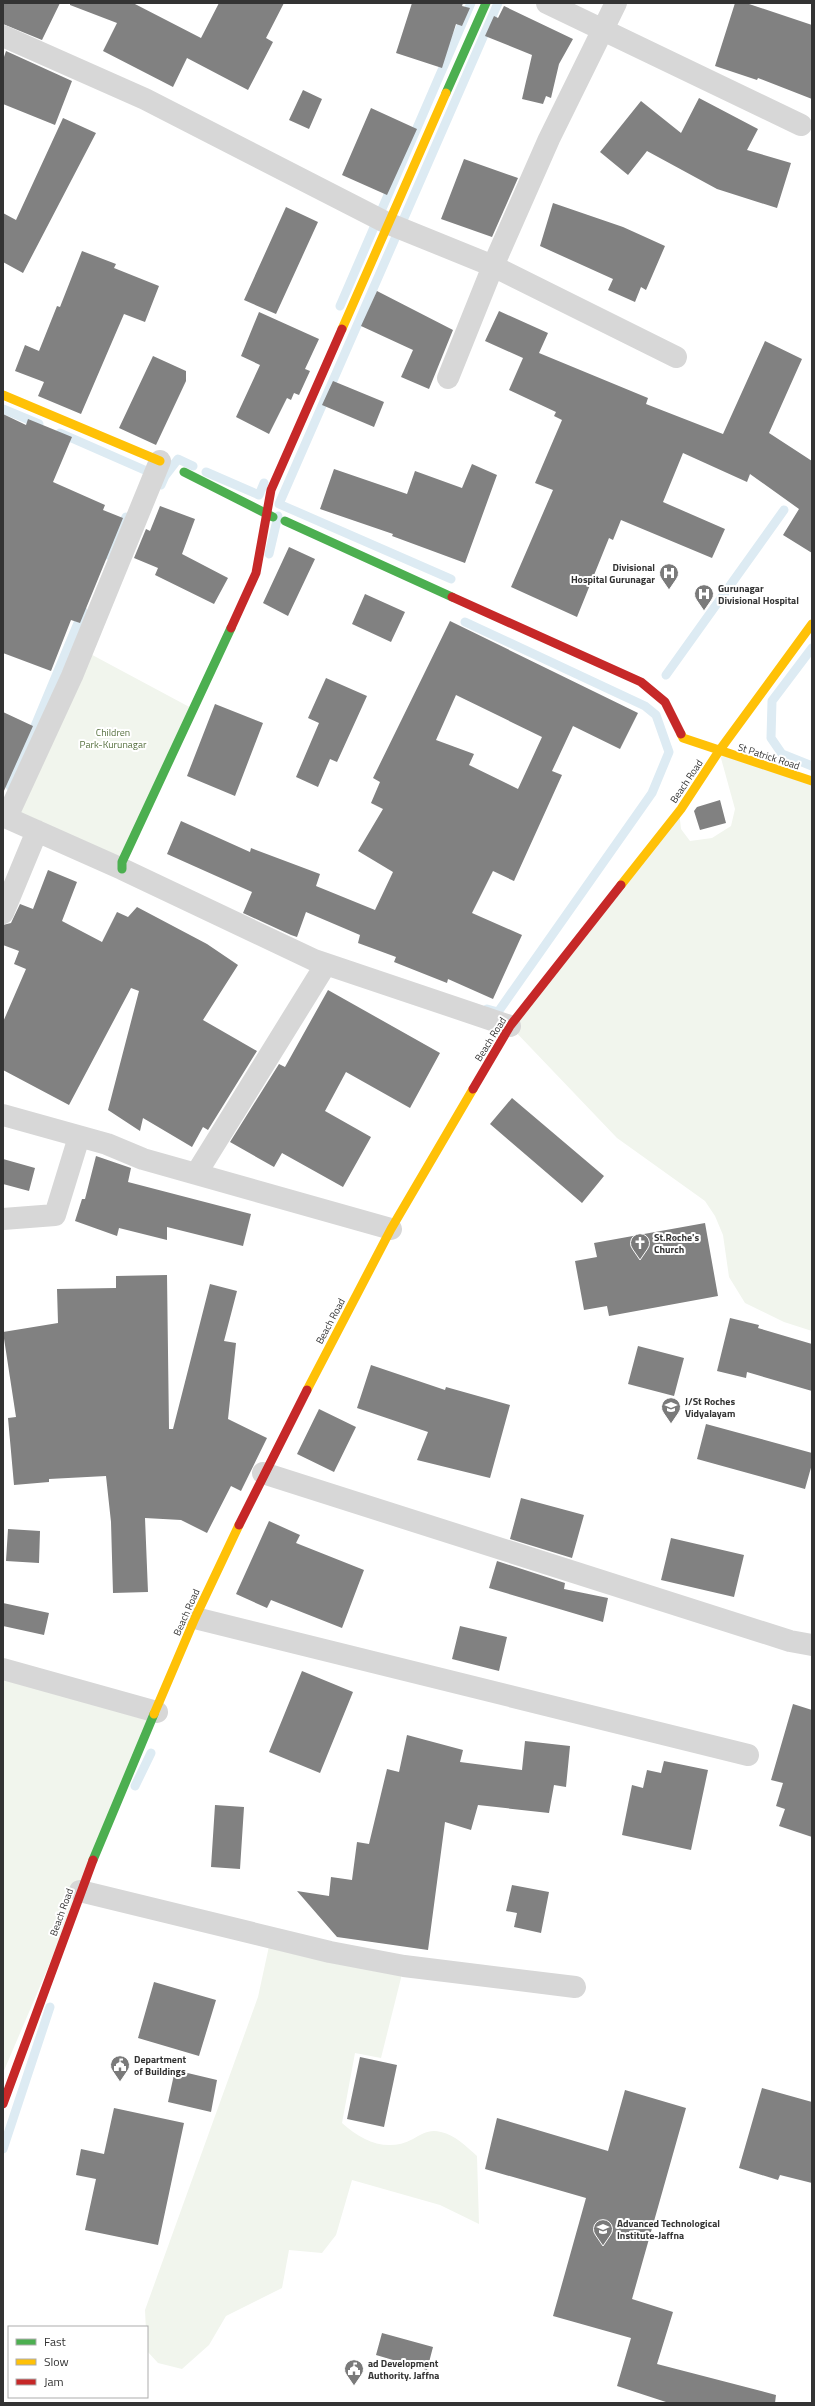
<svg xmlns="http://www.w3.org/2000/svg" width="815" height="2406" font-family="'Titillium Web',sans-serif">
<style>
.green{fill:#f1f5ed}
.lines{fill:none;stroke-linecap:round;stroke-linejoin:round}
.stream{stroke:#ddebf3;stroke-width:9}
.building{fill:#818181;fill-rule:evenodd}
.street{stroke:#d7d7d7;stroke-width:22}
.fast{stroke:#4caf50;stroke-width:9}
.slow{stroke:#ffc107;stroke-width:9}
.jam{stroke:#c62828;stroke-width:9}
.labels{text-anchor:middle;stroke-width:4;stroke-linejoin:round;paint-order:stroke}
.poi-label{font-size:10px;font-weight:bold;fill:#333;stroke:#fff;text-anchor:start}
.park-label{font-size:10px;fill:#56703f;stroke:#fff}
.street-label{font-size:10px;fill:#333;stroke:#fff}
</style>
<rect width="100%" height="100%" fill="#fff"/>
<!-- green -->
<path class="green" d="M 83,650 L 195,710 L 122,862 L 7,817 Z
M 719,751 L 812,781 L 812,1331 L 784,1322 L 745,1303 L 729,1277 L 723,1235 L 715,1216 L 705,1201 L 617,1138 L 510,1026 L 679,811 L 681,829 L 690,841 L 712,838 L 731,826 L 735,809 Z
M 3,1669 L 157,1712 L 3,2073 Z
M 271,1937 L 404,1966 L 381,2058 L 355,2053 L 342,2123 C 362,2141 387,2153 413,2139 C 422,2134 429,2129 441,2132 C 455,2135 467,2147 477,2156 L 479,2224 L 440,2205 L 352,2180 L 336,2235 L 322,2253 L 289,2250 L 282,2288 L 226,2316 L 209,2345 L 182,2369 L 158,2363 L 147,2351 L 145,2310 L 258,1997 Z"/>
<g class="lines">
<!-- stream -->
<path class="stream" d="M 340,306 L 471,3
M 3,409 L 39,424
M 60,433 L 149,472 L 147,477
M 206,472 L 259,495 L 264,483
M 161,485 L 165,476 L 178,459 L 193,466
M 269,554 L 278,516
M 107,555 L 126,517
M 451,579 L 279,504 L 498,3
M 465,622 L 645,706 L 656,715 L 669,752 L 652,793 L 498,1012 L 487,1009
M 812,648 L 772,701 L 771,738 L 782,754 L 812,766
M 666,675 L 784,510
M 10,786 L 83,611
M 135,1786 L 151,1753
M 3,2149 L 50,2007"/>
</g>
<!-- building -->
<path class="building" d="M 3,3 L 60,3 L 42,40 L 3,24 Z
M 70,3 L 133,3 L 201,38 L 219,3 L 284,3 L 266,38 L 273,42 L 248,90 L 187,58 L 173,87 L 103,51 L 117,23 L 70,5 Z
M 412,3 L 463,3 L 462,6 L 470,8 L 462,26 L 456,24 L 442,68 L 396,53 Z
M 735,3 L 746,3 L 812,25 L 812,99 L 758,78 L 757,80 L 715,66 Z
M 504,6 L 573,39 L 559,64 L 551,98 L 546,96 L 543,104 L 522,99 L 532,55 L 485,36 L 494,16 L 498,18 Z
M 6,51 L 72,81 L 55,125 L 3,104 L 3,60 Z
M 303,90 L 322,99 L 309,129 L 289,120 Z
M 699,98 L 758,129 L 747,150 L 791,163 L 777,208 L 717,189 L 647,151 L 628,175 L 600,152 L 641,101 L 681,133 Z
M 371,108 L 417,129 L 387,195 L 342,175 Z
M 63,118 L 96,133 L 23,273 L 3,262 L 3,213 L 16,220 Z
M 464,159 L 518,178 L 492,237 L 441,219 Z
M 553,203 L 623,227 L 665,246 L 646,290 L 641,287 L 635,302 L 608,290 L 613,279 L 540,246 Z
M 286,207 L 318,222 L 276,314 L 244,300 Z
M 82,251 L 116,264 L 114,268 L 159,286 L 145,322 L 124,314 L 81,414 L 38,396 L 44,382 L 15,371 L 25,345 L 39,351 L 57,306 L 60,307 Z
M 377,291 L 453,330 L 429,389 L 401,377 L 413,350 L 361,326 Z
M 499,311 L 548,333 L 539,353 L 648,398 L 646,404 L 723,434 L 765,341 L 802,359 L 769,433 L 812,461 L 812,553 L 783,535 L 799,509 L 750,474 L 747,482 L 683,453 L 663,502 L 725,529 L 712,558 L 621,520 L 613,540 L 609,538 L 577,617 L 511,587 L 553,490 L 535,483 L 562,420 L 554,416 L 556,412 L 509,390 L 523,358 L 485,341 Z
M 259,312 L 319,339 L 305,369 L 310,371 L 299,395 L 294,393 L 291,400 L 287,398 L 269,434 L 236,417 L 260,365 L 241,356 Z
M 153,356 L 186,371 L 186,381 L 156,445 L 119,428 Z
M 333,381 L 384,402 L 374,427 L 322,405 Z
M 3,414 L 26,425 L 28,419 L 72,437 L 53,482 L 105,505 L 103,510 L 123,518 L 80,623 L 71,620 L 51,671 L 3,653 Z
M 472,464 L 497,475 L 465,563 L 392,536 L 393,534 L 320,509 L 334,469 L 407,494 L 415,471 L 462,488 Z
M 160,506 L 195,519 L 182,554 L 228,578 L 214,604 L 155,575 L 158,568 L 134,558 L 146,529 L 150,531 Z
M 289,547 L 315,559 L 288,616 L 263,603 Z
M 365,594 L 405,612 L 391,642 L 352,624 Z
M 450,621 L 638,713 L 620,749 L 573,726 L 552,771 L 562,775 L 514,881 L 493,871 L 472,913 L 522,935 L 493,999 L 448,979 L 447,983 L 394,962 L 396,957 L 358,943 L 360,935 L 306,912 L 297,937 L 291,935 L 243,913 L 252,892 L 167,854 L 181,821 L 250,852 L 251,848 L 320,874 L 316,886 L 375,910 L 393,872 L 358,851 L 383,809 L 371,803 L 380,782 L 373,778 ZM 456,695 L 542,737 L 518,789 L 469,765 L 474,754 L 436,740 Z
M 326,678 L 367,696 L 337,762 L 330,759 L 318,787 L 296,777 L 319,723 L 308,718 Z
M 215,704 L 263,723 L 235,796 L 187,776 Z
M 3,712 L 33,726 L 3,793 Z
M 720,800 L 726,823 L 700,830 L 694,811 L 697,807 Z
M 48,870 L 77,882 L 62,921 L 102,942 L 117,912 L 128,917 L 137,907 L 207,944 L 238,965 L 203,1020 L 257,1051 L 208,1130 L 203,1127 L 192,1147 L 143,1118 L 140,1131 L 108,1110 L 139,991 L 131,988 L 69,1105 L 3,1070 L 3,1022 L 26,969 L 14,964 L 19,951 L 3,945 L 3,925 L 11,923 L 20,904 L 33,909 Z
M 328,990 L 440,1053 L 410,1108 L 346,1072 L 325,1111 L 371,1137 L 343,1187 L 282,1153 L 274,1167 L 230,1142 L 279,1064 L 285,1067 Z
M 512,1098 L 604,1176 L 582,1203 L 490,1124 Z
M 96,1156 L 131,1168 L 128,1182 L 251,1214 L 243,1246 L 167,1227 L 167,1240 L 119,1228 L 117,1236 L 75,1221 L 82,1199 L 85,1199 Z
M 3,1159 L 35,1168 L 29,1191 L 3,1184 Z
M 705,1223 L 718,1296 L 609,1316 L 607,1306 L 584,1310 L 575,1261 L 597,1257 L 594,1243 Z
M 167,1275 L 169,1429 L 173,1429 L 210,1284 L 237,1291 L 224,1341 L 236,1343 L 228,1419 L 267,1438 L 241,1491 L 231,1486 L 207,1533 L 181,1520 L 145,1518 L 148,1592 L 113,1593 L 111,1522 L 106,1476 L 49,1479 L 49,1482 L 14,1485 L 8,1418 L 16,1417 L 3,1332 L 58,1323 L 57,1289 L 116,1288 L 116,1276 Z
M 730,1318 L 759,1325 L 758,1328 L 812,1344 L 812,1391 L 747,1372 L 746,1378 L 717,1371 Z
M 638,1346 L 684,1358 L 674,1396 L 628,1384 Z
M 371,1365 L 445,1390 L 446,1387 L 510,1405 L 490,1478 L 417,1460 L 428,1432 L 357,1408 Z
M 319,1409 L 356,1427 L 334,1472 L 297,1454 Z
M 706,1424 L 812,1453 L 812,1464 L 805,1489 L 697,1459 Z
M 521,1498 L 584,1515 L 572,1558 L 510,1539 Z
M 269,1521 L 300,1535 L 296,1543 L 364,1570 L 342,1628 L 271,1600 L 267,1608 L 236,1594 Z
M 8,1529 L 40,1531 L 39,1563 L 6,1561 Z
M 671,1538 L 744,1555 L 734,1597 L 661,1580 Z
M 497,1561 L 565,1583 L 564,1589 L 608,1598 L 603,1622 L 489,1588 Z
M 3,1603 L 49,1613 L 44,1635 L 3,1626 Z
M 460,1626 L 507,1637 L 499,1671 L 452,1659 Z
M 302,1671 L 353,1692 L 320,1773 L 269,1752 Z
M 793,1704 L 812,1710 L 812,1837 L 779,1826 L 785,1809 L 776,1806 L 783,1783 L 771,1780 Z
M 407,1735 L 463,1750 L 460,1762 L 522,1770 L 525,1741 L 570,1746 L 566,1787 L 554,1785 L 549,1813 L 478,1805 L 471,1830 L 445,1822 L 428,1950 L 337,1937 L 297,1891 L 329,1896 L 331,1877 L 352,1880 L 357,1842 L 369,1844 L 387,1769 L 399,1772 Z
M 664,1761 L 708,1770 L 691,1850 L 622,1835 L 632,1785 L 643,1788 L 647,1770 L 661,1773 Z
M 215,1805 L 244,1807 L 240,1869 L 211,1867 Z
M 512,1885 L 549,1892 L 541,1933 L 514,1927 L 517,1913 L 506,1911 Z
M 154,1982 L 216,2000 L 199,2056 L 138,2038 Z
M 360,2057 L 397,2065 L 384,2127 L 347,2119 Z
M 175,2070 L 217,2080 L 211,2112 L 168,2102 Z
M 762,2088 L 812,2102 L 812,2183 L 780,2175 L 778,2180 L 739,2168 Z
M 625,2090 L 686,2108 L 632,2299 L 673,2312 L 657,2364 L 776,2395 L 775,2403 L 669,2403 L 617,2386 L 631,2338 L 553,2316 L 586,2198 L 485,2169 L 497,2118 L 608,2151 Z
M 114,2108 L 184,2123 L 158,2245 L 85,2230 L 96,2179 L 76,2175 L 81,2149 L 104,2154 Z
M 382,2333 L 433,2347 L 427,2370 L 376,2355 Z"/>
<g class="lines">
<!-- street -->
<path class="street" d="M 547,3 L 801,125
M 3,36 L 145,99 L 387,223 L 493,266 L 676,357
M 448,378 L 493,266 L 549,139 L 616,3
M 3,816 L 122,869 L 314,960 L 510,1026
M 7,817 L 72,676 L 160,461
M 3,913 L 37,831
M 3,1115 L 107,1144 L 143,1159 L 391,1229
M 196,1174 L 326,964
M 3,1219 L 55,1215 L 79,1137
M 263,1473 L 790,1641 L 812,1645
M 195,1618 L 748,1755
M 3,1669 L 157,1712
M 80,1891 L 330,1952 L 404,1966 L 575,1987"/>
<!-- fast -->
<path class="fast" d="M 446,93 L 486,3
M 184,472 L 273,517
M 285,521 L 452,597
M 122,869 L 122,862 L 231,628
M 93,1860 L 154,1714"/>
<!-- slow -->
<path class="slow" d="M 342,329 L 446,93
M 3,395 L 160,461
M 681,734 L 683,738 L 812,781
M 621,885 L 681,809 L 719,751 L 812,624
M 307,1390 L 391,1229 L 473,1089
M 154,1714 L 195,1618 L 239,1525"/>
<!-- jam -->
<path class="jam" d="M 452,597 L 641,682 L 665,702 L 681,734
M 231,628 L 256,573 L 271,490 L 342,329
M 473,1089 L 510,1026 L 621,885
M 239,1525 L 307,1390
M 3,2104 L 93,1860"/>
</g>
<!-- icons -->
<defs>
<g id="hospital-pin" transform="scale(1)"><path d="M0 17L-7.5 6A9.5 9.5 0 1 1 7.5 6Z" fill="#7a7a7a" stroke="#fff"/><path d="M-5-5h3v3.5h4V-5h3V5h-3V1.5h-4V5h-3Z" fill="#fff"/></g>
<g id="church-pin" transform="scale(1)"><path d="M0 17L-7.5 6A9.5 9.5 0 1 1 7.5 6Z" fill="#7a7a7a" stroke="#fff"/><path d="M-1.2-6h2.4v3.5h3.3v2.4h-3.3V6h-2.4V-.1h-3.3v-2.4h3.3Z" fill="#fff"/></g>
<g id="school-pin" transform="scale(1)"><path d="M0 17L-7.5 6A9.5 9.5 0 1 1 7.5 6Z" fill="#7a7a7a" stroke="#fff"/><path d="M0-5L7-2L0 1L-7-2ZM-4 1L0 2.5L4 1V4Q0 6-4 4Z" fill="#fff"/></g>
<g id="civic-pin" transform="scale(1)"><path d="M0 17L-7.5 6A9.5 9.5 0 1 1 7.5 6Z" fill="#7a7a7a" stroke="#fff"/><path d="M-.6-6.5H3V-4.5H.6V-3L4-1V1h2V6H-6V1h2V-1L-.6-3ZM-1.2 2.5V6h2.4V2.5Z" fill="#fff"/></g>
<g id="university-pin" transform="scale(1)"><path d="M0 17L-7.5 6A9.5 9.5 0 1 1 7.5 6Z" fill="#7a7a7a" stroke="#fff"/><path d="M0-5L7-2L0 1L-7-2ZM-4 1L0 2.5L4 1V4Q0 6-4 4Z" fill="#fff"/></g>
</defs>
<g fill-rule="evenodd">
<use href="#hospital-pin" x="669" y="573"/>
<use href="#hospital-pin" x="704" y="594"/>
<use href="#church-pin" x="640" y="1243"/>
<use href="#school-pin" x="671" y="1407"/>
<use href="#civic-pin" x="120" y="2065"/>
<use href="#university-pin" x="603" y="2229"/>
<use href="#civic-pin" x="354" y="2369"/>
</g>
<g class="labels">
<!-- poi labels -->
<g class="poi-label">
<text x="655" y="571" text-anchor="end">Divisional<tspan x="655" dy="12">Hospital Gurunagar</tspan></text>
<text x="718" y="592">Gurunagar<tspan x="718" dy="12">Divisional Hospital</tspan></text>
<text x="654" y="1241">St.Roche's<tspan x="654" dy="12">Church</tspan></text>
<text x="685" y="1405">J/St Roches<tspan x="685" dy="12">Vidyalayam</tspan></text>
<text x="134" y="2063">Department<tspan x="134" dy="12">of Buildings</tspan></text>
<text x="617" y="2227">Advanced Technological<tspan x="617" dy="12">Institute-Jaffna</tspan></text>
<text x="368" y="2367">ad Development<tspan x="368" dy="12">Authority. Jaffna</tspan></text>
</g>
<!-- park labels -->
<g class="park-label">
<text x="113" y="736">Children<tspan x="113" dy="12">Park-Kurunagar</tspan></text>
</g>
<!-- street labels -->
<g class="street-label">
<text transform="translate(769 756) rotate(18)" y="4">St Patrick Road</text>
<text transform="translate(686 781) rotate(-56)" y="4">Beach Road</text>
<text transform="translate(490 1039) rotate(-58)" y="4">Beach Road</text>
<text transform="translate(330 1321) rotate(-62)" y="4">Beach Road</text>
<text transform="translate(186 1612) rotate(-66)" y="4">Beach Road</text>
<text transform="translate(61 1912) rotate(-70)" y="4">Beach Road</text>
</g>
</g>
<!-- border -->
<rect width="815" height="2406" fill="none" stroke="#333333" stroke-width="8"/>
<!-- legend -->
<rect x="8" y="2326" width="140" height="72" fill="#ffffff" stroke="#adadad"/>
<rect x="16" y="2339" width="20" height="6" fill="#4caf50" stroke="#adadad"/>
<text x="44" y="2346" font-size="12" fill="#333333">Fast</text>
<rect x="16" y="2359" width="20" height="6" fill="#ffc107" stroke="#adadad"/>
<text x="44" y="2366" font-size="12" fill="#333333">Slow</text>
<rect x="16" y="2379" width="20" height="6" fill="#c62828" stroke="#adadad"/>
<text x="44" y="2386" font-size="12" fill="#333333">Jam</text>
</svg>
